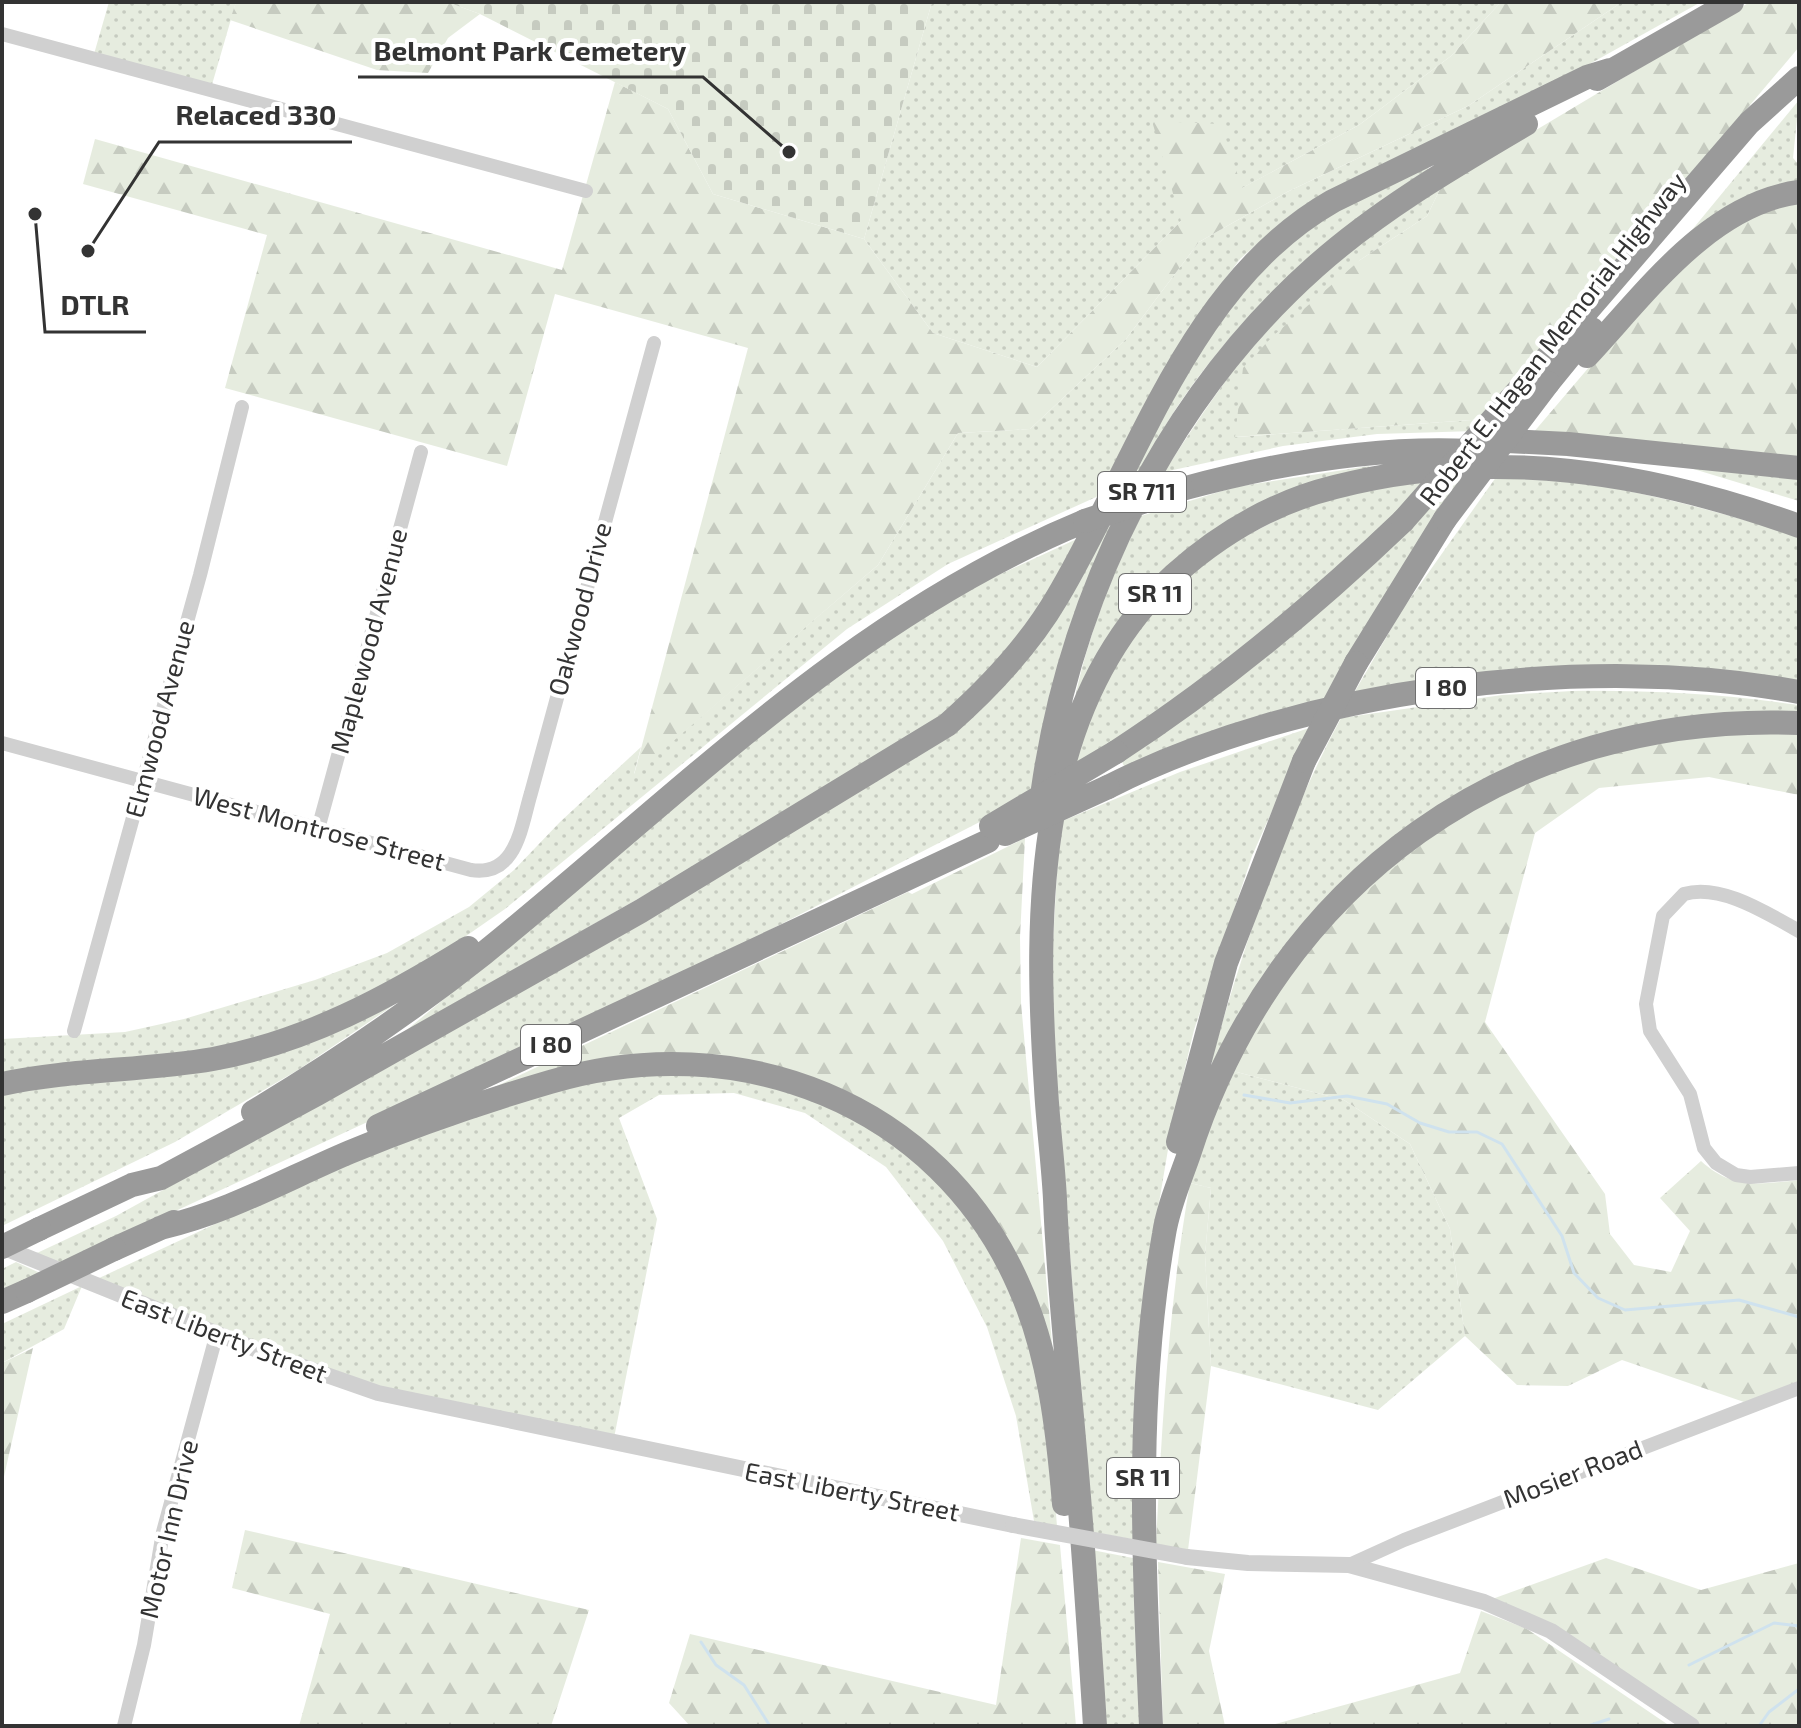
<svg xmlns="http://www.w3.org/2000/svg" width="1801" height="1728" font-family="'Exo 2',sans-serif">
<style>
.grass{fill:url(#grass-dots)}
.forest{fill:url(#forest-firs)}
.cemetery{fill:url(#cemetery-stones)}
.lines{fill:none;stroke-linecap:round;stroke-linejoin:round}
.stream{stroke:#cfe2ee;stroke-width:3}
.minor{stroke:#d0d0d0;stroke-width:14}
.tertiary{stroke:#d0d0d0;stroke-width:16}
.motorway{stroke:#9a9a9a;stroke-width:24}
.tertiary-bridge{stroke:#d0d0d0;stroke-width:16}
.motorway-bridge{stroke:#9a9a9a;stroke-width:24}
.labels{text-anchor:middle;stroke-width:8;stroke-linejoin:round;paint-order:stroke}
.shield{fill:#fff;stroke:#707070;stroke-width:2}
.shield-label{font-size:24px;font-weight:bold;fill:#333}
.street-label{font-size:26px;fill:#333;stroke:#fff}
.leader{fill:none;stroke:#333;stroke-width:3}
.callout-dot{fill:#333;stroke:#fff;stroke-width:3}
.callout-label{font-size:28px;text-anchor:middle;font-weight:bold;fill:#333;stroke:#fff;stroke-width:8;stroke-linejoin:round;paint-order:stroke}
</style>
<defs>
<pattern id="grass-dots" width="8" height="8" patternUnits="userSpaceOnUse" patternTransform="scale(2)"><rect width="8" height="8" fill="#e6ecdf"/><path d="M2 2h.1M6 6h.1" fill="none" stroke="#c6cbc0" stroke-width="1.8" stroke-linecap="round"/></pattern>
<pattern id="forest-firs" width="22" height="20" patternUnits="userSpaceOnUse" patternTransform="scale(2)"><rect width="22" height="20" fill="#e6ecdf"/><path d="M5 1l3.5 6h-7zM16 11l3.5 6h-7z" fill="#c6cbc0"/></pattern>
<pattern id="cemetery-stones" width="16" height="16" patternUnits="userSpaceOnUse" patternTransform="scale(2)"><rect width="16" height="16" fill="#e6ecdf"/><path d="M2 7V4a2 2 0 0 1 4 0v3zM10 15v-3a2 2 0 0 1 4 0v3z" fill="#c6cbc0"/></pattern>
</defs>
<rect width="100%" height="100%" fill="#fff"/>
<!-- grass -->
<path class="grass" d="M 109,2 L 236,2 L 211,88 L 94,54 Z
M 932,2 L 1501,2 L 1451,56 L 1359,125 L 1181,221 L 1037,367 L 933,333 L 864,239 Z
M 1622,2 L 1701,2 L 1550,86 L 1349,181 L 1288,217 L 1240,259 L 1203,309 L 1105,493 L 948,564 L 847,629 L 505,909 L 456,943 L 345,1008 L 222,1049 L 2,1074 L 2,1039 L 125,1032 L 184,1019 L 315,980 L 387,953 L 469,907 L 514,870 L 560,822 L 641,747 L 634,774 L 878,565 L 958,433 L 1030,429 L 1126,339 L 1199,242 L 1287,192 L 1468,106 Z
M 1799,100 L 1793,158 L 1799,165 L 1799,187 L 1673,253 Z
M 1425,163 L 1429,170 C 1334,237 1251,300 1184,397 C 1165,423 1151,453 1135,481 L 1126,484 L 1212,321 L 1306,225 Z
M 1441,187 L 1427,216 L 1360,260 L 1236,437 L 1485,419 L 1475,431 L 1377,434 L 1283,446 L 1164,472 C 1213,398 1261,321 1332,265 C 1367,237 1405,213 1441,187 Z
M 1677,464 L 1799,475 L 1799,501 Z
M 1369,466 L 1370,470 L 1185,555 L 1074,703 C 1087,638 1111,576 1141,516 L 1235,487 Z
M 1499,473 C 1602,480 1700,506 1799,536 L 1799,683 L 1354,693 L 1402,610 Z
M 1459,474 L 1467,474 L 1323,703 L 1126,771 L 1120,757 Z
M 1436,476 L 1240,657 L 1069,774 L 1109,663 L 1198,561 L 1317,499 Z
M 1112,525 L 1034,794 L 663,985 L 61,1264 L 37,1253 L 116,1216 L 379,1071 L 934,743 L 1101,530 Z
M 1079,538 L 1058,579 L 983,684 L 877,762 L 402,1034 L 808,695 L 957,594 Z
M 1572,691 C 1648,690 1723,694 1799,705 L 1799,719 L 1650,728 L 1216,1064 L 1211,1062 C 1244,944 1283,826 1341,718 L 1502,695 Z
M 1309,728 L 1252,856 L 1194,1030 L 1174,1114 L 1149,1262 L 1136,1540 L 1091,1532 L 1050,991 L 1060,822 L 1180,772 Z
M 394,1005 L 298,1070 L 175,1142 L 2,1226 L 2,1094 L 331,1034 Z
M 1229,1070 L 1344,1100 L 1410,1144 L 1450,1229 L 1465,1336 L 1378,1410 L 1211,1366 L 1205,1255 L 1211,1188 L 1190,1183 Z
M 723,1071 C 761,1083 803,1092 839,1108 C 951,1156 1017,1273 1042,1387 C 1052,1432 1053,1481 1057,1526 L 1034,1521 L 1016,1416 L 987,1327 L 943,1241 L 886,1167 L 805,1113 L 734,1093 L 659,1095 L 619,1118 L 657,1219 L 614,1438 L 375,1386 L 303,1362 L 97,1279 L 325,1173 L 443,1126 L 606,1074 Z
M 16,1262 L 40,1273 L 2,1292 L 2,1269 Z
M 82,1286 L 64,1329 L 2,1363 L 2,1324 Z
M 1092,1550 L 1138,1559 L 1144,1726 L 1103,1726 Z"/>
<!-- forest -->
<path class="forest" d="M 236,2 L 447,2 L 480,14 L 448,38 L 428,73 L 377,70 L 230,20 Z
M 1501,2 L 1622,2 L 1468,106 L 1287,192 L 1199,242 L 1126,339 L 1030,429 L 958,433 L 878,565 L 634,775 L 748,348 L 555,294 L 507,466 L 225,388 L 267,235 L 83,184 L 95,139 L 562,270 L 615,82 L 668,109 L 713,194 L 864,239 L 933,333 L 1037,367 L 1181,221 L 1152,121 L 1221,124 L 1242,188 L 1359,125 L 1451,56 Z
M 1750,2 L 1799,2 L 1799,47 L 1485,419 L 1235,437 L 1243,368 L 1273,336 L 1360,260 L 1427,216 L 1441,187 Z
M 1799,201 L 1799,460 L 1533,433 L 1607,346 L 1685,266 L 1740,220 Z
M 1799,733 L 1799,795 L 1709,777 L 1599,788 L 1535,833 L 1485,1022 L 1605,1194 L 1610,1234 L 1634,1265 L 1671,1272 L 1690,1231 L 1660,1198 L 1701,1161 C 1733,1190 1759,1184 1799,1180 L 1799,1384 L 1744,1402 L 1622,1360 L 1568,1386 L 1517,1385 L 1465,1336 L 1450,1229 L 1410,1144 L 1344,1100 L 1229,1070 L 1267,1002 L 1335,918 L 1435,833 L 1540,774 L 1670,737 Z
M 1025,838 L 1020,937 L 1021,1003 L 1054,1365 L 938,1159 L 749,1062 L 482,1093 L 908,892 L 912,894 Z
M 1190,1183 L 1211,1188 L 1205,1255 L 1211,1366 L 1188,1550 L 1156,1544 C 1162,1422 1169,1303 1190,1183 Z
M 33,1348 L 3,1481 L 2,1363 Z
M 245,1530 L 589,1610 L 551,1726 L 299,1726 L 330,1614 L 232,1588 Z
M 1021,1538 L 1060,1545 L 1076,1726 L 690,1726 L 669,1703 L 690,1634 L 996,1705 Z
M 1606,1558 L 1701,1590 L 1799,1563 L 1799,1726 L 1692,1726 L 1584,1651 L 1484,1602 Z
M 1158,1562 L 1225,1574 L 1209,1651 L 1225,1726 L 1163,1726 Z
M 1481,1611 L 1527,1629 L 1670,1726 L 1268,1726 L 1460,1673 Z"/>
<!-- cemetery -->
<path class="cemetery" d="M 447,2 L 932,2 L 864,239 L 713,194 L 668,109 L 480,14 Z"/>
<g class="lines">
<!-- stream -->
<path class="stream" d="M 1244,1095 L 1290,1103 L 1347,1096 L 1387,1104 L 1420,1123 L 1449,1132 L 1477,1132 L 1502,1144 L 1562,1236 L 1574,1273 L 1598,1298 L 1625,1310 L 1739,1300 L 1799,1317
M 701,1642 L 716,1665 L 744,1685 L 770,1726
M 1689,1665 L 1774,1623 L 1799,1626
M 1588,1726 L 1609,1719
M 1759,1726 L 1769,1712 L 1799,1689"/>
<!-- minor -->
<path class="minor" d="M 2,34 L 586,191
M 2,743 L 471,870 C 517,877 521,826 531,793 L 654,343
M 318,829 L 421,452
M 1799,931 C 1768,914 1721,883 1684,894 L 1663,916 L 1646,1004 L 1650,1031 L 1690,1094 L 1704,1148 L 1716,1163 L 1736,1175 L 1750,1177 L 1799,1173
M 74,1031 L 200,575 L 242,407
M 1349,1565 L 1404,1540 L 1799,1388
M 124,1726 L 144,1645 L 163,1532 L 217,1333"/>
<!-- tertiary -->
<path class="tertiary" d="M 2,1247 L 275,1357 L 378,1393 L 1013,1525
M 1187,1557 L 1248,1563 L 1349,1565 L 1484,1602 L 1551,1631 L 1692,1726"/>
<!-- motorway -->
<path class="motorway" d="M 1597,79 L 1732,2
M 1587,356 C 1645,294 1709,204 1799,192
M 1525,383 L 1749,123 L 1799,78
M 1548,383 L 1592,329
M 1487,440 L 1568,444 L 1799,468
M 1182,489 C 1277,463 1374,446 1472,451
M 1356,663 L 1445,519
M 1116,752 C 1221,684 1313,607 1403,521
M 1108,787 C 1300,689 1587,652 1799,692
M 1043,789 C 1071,593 1167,399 1315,267 C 1379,210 1453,167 1526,124
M 2,1084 C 71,1069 144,1071 213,1059 C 306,1042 389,997 468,948
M 253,1112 C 333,1064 410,1012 483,954 C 678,797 849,618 1085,521
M 378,1126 L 988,841
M 1178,1142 L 1226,963 L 1304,761
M 160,1228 C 229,1212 286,1179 350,1152 C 415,1125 482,1102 550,1082 C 737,1026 939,1102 1019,1286 C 1049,1352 1058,1431 1064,1504
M 39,1229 L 132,1185 L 161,1178 L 317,1094 L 641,911 L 947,725 C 990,687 1029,646 1058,596 C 1138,461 1190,282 1333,201 L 1587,77 L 1610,70
M 114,1249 L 174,1222
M 2,1302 L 27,1291
M 1095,1726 C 1089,1630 1083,1535 1074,1439 C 1067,1359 1058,1279 1055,1199 C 1053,1161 1048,1125 1046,1088 C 1034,911 1034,704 1174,575 C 1221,533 1274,502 1335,487 C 1492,446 1649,472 1799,526
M 1151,1726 C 1144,1561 1135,1397 1164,1234 C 1168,1207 1180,1180 1189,1154 C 1276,882 1511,711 1799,723"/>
<!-- tertiary-bridge -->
<path class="tertiary-bridge" d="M 1013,1525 L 1187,1557"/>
<!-- motorway-bridge -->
<path class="motorway-bridge" d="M 1445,519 L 1548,383
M 1085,521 L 1182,489
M 1403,521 L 1525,383
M 1304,761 L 1356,663
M 991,826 L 1116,752
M 1005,834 L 1108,787
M 2,1247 L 39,1229
M 27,1291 L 114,1249"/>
</g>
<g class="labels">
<!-- shield labels -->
<g class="shield">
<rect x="1098" y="472" width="88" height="40" rx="6"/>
<rect x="1119" y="574" width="72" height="40" rx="6"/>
<rect x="1416" y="668" width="60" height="40" rx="6"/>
<rect x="521" y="1025" width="60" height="40" rx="6"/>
<rect x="1107" y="1458" width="72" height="40" rx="6"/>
</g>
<g class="shield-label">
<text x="1142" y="500">SR 711</text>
<text x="1155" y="602">SR 11</text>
<text x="1446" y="696">I 80</text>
<text x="551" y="1053">I 80</text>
<text x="1143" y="1486">SR 11</text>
</g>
<!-- street labels -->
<g class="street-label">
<text transform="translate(1553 339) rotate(-52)" y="9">Robert E. Hagan Memorial Highway</text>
<text transform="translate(580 609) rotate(-75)" y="9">Oakwood Drive</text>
<text transform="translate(369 641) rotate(-75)" y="9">Maplewood Avenue</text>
<text transform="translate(160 719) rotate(-75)" y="9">Elmwood Avenue</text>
<text transform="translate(319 829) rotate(15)" y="9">West Montrose Street</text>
<text transform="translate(224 1336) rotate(21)" y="9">East Liberty Street</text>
<text transform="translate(1573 1474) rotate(-21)" y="9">Mosier Road</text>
<text transform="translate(852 1492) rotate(11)" y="9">East Liberty Street</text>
<text transform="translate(169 1529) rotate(-77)" y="9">Motor Inn Drive</text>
</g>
</g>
<!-- callouts -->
<path class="leader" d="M789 152L703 77H358M88 251L159 142H352M35 214L45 332H146"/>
<g class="callout-dot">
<circle cx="789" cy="152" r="8"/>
<circle cx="88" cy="251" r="8"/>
<circle cx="35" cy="214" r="8"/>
</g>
<g class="callout-label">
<text x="530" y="61">Belmont Park Cemetery</text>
<text x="256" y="125">Relaced 330</text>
<text x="95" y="315">DTLR</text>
</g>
<!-- border -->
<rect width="1801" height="1728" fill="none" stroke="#333333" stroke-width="8"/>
</svg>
